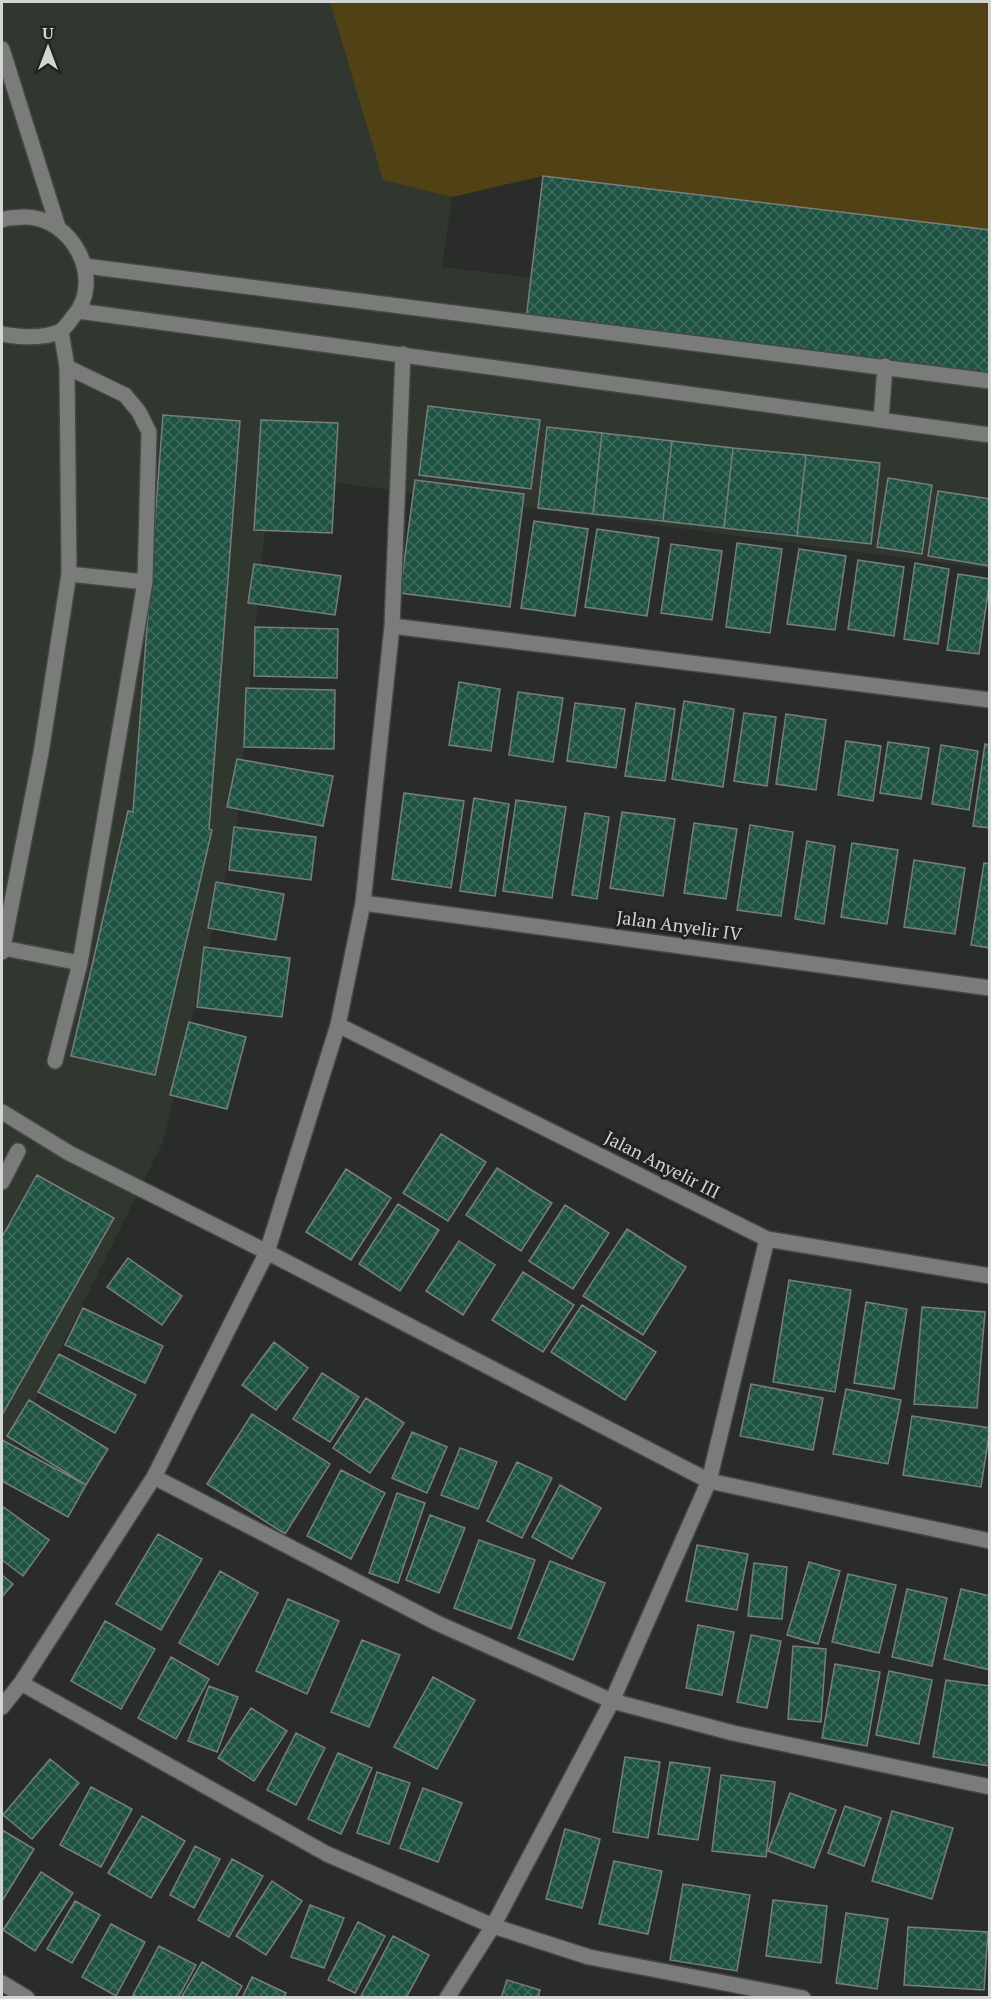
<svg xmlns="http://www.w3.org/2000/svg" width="991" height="1999" font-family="'PT Serif',serif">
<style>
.built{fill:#30372f}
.green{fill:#504214}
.building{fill:url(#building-cross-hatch);stroke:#797d7b;stroke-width:1.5}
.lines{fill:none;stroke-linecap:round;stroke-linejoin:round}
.service-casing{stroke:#454745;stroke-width:18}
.minor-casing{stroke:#454745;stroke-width:18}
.tertiary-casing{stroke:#454745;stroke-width:18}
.service{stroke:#797c79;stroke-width:15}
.minor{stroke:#797c79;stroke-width:15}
.tertiary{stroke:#797c79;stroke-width:15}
.labels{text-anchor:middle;stroke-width:6;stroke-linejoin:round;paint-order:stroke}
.street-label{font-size:18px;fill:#d3d5d3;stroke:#202320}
</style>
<defs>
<pattern id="building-cross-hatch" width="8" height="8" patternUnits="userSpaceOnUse" patternTransform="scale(1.5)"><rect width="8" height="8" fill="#1e5343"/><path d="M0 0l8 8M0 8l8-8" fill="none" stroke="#3e6b5d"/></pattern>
</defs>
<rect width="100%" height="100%" fill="#2a2c2a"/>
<!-- built -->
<path class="built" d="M 2,2 L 330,2 L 383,179 L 452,197 L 442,267 L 989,331 L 989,569 L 270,474 L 236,830 L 163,1142 L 2,1467 Z"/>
<!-- green -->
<path class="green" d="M 330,2 L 989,2 L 989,230 L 543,176 L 452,197 L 383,180 Z"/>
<!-- building -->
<path class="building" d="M 543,176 L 990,230 L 990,374 L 526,320 Z
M 428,406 L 540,420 L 531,489 L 419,475 Z
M 163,415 L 240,421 L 209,829 L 212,830 L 155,1075 L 71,1056 L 128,811 L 133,812 Z
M 261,420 L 338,423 L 332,533 L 254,530 Z
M 547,427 L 602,433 L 593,514 L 538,508 Z
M 602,433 L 672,441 L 663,521 L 593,514 Z
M 672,441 L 733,448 L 724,528 L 663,521 Z
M 733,448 L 806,455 L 797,536 L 724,528 Z
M 806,455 L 880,463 L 871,544 L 797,536 Z
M 888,478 L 932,485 L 922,554 L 877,547 Z
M 415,480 L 524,494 L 510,607 L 400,593 Z
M 938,491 L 990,499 L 990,566 L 928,556 Z
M 534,521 L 588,529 L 575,616 L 521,608 Z
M 597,529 L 659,538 L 647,616 L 585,607 Z
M 737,543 L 782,549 L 770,633 L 726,627 Z
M 671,544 L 722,551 L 712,620 L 661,613 Z
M 799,549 L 846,556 L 835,630 L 787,624 Z
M 858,560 L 904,567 L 894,636 L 848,629 Z
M 915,563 L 949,569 L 938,644 L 904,639 Z
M 254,564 L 341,576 L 335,615 L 248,603 Z
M 958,574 L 990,579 L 979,654 L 947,650 Z
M 255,627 L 338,629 L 337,678 L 254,676 Z
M 459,682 L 500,689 L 491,751 L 449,745 Z
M 246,688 L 335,690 L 334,749 L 244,747 Z
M 518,692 L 563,698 L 553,762 L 509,755 Z
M 684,701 L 734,709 L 723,787 L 672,779 Z
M 575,703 L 625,709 L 616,768 L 567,761 Z
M 636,703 L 675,709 L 665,781 L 625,776 Z
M 744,713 L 776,717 L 767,786 L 734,781 Z
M 786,714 L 826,720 L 816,790 L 776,784 Z
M 846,741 L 881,746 L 873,801 L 838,795 Z
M 888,742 L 929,748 L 921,799 L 880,793 Z
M 985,744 L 990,745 L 990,828 L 973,826 Z
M 941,745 L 978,751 L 969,810 L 932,804 Z
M 237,759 L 333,776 L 323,826 L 227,807 Z
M 404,793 L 464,801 L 451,888 L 392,879 Z
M 474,798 L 509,804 L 495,896 L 460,891 Z
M 516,800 L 566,807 L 552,898 L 503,891 Z
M 622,812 L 675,819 L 663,896 L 610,888 Z
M 585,813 L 609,817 L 597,899 L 572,895 Z
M 694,823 L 737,829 L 726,899 L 684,893 Z
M 750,825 L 793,832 L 781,916 L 737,910 Z
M 234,827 L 316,837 L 311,880 L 229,870 Z
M 807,841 L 835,846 L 824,924 L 795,919 Z
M 852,843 L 898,850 L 887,924 L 841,917 Z
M 914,860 L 965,868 L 955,934 L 904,927 Z
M 984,863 L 990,864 L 990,948 L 971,945 Z
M 216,882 L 284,894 L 276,940 L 208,928 Z
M 204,947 L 290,958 L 282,1017 L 197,1007 Z
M 189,1022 L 246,1037 L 227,1109 L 170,1095 Z
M 441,1134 L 486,1162 L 448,1221 L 403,1193 Z
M 497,1168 L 552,1203 L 521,1251 L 466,1215 Z
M 346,1169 L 391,1198 L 351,1260 L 306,1232 Z
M 37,1175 L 114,1218 L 2,1415 L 2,1237 Z
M 398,1204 L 439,1230 L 400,1291 L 359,1264 Z
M 565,1205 L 609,1233 L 573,1289 L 529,1261 Z
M 627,1229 L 686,1267 L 643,1335 L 583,1296 Z
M 459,1241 L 495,1265 L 463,1315 L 426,1291 Z
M 128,1258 L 182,1296 L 162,1325 L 107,1287 Z
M 523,1272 L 574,1305 L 543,1352 L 492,1320 Z
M 789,1280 L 851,1290 L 835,1392 L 773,1382 Z
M 866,1302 L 907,1309 L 894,1389 L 854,1383 Z
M 582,1305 L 656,1352 L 625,1400 L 551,1352 Z
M 922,1307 L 985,1312 L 977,1408 L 914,1404 Z
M 83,1308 L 163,1346 L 145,1383 L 65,1345 Z
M 274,1342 L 308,1368 L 276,1410 L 242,1385 Z
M 59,1354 L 136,1395 L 115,1433 L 38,1392 Z
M 322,1373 L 359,1397 L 330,1442 L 293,1419 Z
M 751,1384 L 823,1398 L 813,1450 L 740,1436 Z
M 846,1389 L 901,1400 L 888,1464 L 833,1454 Z
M 366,1398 L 404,1423 L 370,1473 L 333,1448 Z
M 29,1400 L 108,1449 L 86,1485 L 7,1436 Z
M 252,1414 L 330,1464 L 285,1534 L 207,1484 Z
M 912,1416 L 990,1428 L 981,1487 L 903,1475 Z
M 412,1432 L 447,1447 L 427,1493 L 392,1478 Z
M 2,1440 L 86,1485 L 68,1517 L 2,1481 Z
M 460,1448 L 497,1462 L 478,1509 L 441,1495 Z
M 517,1462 L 552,1478 L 522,1538 L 487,1521 Z
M 341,1470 L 385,1493 L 351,1559 L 307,1536 Z
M 560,1485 L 601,1508 L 572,1559 L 532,1537 Z
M 397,1493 L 425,1503 L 398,1583 L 369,1573 Z
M 2,1506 L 49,1540 L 23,1576 L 2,1560 Z
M 430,1515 L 465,1528 L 439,1593 L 406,1580 Z
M 158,1534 L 202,1559 L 161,1630 L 116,1604 Z
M 479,1540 L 535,1560 L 511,1629 L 454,1608 Z
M 697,1545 L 748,1554 L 737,1610 L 686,1601 Z
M 550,1561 L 605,1583 L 573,1660 L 518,1638 Z
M 809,1562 L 840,1571 L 818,1644 L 787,1635 Z
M 754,1563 L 787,1567 L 782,1619 L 748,1616 Z
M 220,1571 L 258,1593 L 218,1665 L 179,1643 Z
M 848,1574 L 896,1585 L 879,1653 L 832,1642 Z
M 2,1575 L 13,1584 L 2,1597 Z
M 907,1589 L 947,1598 L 932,1666 L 892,1657 Z
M 961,1589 L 990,1596 L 990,1670 L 944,1659 Z
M 288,1599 L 339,1621 L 307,1694 L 256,1671 Z
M 105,1621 L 155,1649 L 121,1709 L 71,1681 Z
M 698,1625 L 734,1632 L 722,1695 L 686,1688 Z
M 751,1635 L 781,1641 L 767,1708 L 737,1702 Z
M 362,1640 L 400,1655 L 369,1727 L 331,1712 Z
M 793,1646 L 826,1649 L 821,1722 L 788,1719 Z
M 171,1657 L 209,1679 L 176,1739 L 138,1718 Z
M 835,1664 L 880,1672 L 867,1746 L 822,1738 Z
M 889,1671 L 932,1680 L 919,1744 L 876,1735 Z
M 433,1677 L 475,1700 L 437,1769 L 394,1747 Z
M 946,1680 L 990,1686 L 990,1766 L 933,1757 Z
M 209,1686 L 238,1697 L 217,1752 L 188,1741 Z
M 251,1708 L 287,1731 L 254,1781 L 218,1758 Z
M 296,1733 L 325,1748 L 296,1805 L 267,1790 Z
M 338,1753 L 372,1768 L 341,1834 L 308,1819 Z
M 625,1757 L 660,1762 L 648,1838 L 613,1832 Z
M 50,1759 L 79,1783 L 32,1839 L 3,1815 Z
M 670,1762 L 710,1768 L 698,1840 L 658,1834 Z
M 377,1772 L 410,1783 L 389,1844 L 357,1833 Z
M 721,1775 L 775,1782 L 766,1857 L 712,1851 Z
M 91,1787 L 132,1809 L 101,1867 L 60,1845 Z
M 423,1788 L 462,1803 L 438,1862 L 400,1848 Z
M 790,1793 L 836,1810 L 814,1868 L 768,1851 Z
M 845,1806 L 881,1818 L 864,1866 L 828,1853 Z
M 892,1811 L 953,1828 L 932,1899 L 872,1881 Z
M 142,1816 L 185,1841 L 151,1898 L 108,1873 Z
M 565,1829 L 600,1839 L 582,1908 L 546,1899 Z
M 2,1830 L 34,1849 L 2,1901 Z
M 195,1846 L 220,1859 L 194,1908 L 170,1895 Z
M 232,1859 L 263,1876 L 229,1937 L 198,1920 Z
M 614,1861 L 662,1871 L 648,1934 L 599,1924 Z
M 41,1872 L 73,1893 L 35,1951 L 3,1930 Z
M 272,1881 L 302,1901 L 266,1955 L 236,1936 Z
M 683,1884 L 750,1895 L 737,1971 L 670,1960 Z
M 773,1900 L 827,1906 L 821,1963 L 766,1956 Z
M 75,1901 L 100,1915 L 72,1963 L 47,1949 Z
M 310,1905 L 344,1918 L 324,1968 L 291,1957 Z
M 846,1913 L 888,1919 L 877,1989 L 836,1983 Z
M 358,1922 L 385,1936 L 355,1993 L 328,1980 Z
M 111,1924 L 145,1942 L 116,1996 L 82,1977 Z
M 908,1927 L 988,1932 L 984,1990 L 904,1985 Z
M 393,1936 L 429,1955 L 406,1998 L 360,1998 Z
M 159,1946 L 196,1965 L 178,1998 L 137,1998 L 133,1995 Z
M 202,1962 L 242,1986 L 235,1998 L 181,1998 Z
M 252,1977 L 286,1993 L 284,1998 L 242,1998 Z
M 507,1980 L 540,1990 L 538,1998 L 501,1998 Z"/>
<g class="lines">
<!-- service casing -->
<g class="service-casing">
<path id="service" d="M 69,574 L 145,582
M 3,948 L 80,963
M 55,1061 L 80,963 L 145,582 L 149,432 L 139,412 L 125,395 L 67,367
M 2,1182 L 18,1151"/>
</g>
<!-- minor casing -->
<g class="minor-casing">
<path id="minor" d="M 392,626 L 990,700
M 363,903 L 990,988
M 338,1025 L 767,1239 L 990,1276
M 2,1112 L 69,1153 L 267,1252 L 709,1481 L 990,1541
M 154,1477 L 437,1623 L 612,1701 L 733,1733 L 990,1787
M 21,1683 L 327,1854 L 493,1926 L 589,1957 L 803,1998
M 2,1707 L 21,1683 L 154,1477 L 267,1252 L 338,1025 L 363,903 L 392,626 L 403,354
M 2,1983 L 27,1998
M 447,1998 L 493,1926 L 612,1701 L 709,1481 L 767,1239"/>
</g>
<!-- tertiary casing -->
<g class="tertiary-casing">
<path id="tertiary" d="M 2,49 L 58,227
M 2,220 C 8,217 16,218 24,217 C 72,216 106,280 73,317 C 70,321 65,328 61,331 C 44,339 19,337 2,334
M 85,266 L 990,381
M 78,311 L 990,435
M 881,420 L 885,366
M 2,952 L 41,753 L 69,574 L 67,367 L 61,331"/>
</g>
<!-- service -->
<use href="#service" class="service"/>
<!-- minor -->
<use href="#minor" class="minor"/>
<!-- tertiary -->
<use href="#tertiary" class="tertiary"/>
</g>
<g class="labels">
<!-- street labels -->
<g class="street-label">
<text transform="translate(679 926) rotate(8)" y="6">Jalan Anyelir IV</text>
<text transform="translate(662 1165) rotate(27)" y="6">Jalan Anyelir III</text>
</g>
</g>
<!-- border -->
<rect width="991" height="1999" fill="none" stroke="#d3d5d3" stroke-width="6"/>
<!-- north arrow -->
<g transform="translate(48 48)" stroke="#202320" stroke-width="4.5" paint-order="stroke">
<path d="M0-4.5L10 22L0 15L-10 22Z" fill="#d3d5d3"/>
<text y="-9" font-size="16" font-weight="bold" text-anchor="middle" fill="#d3d5d3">U</text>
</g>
</svg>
